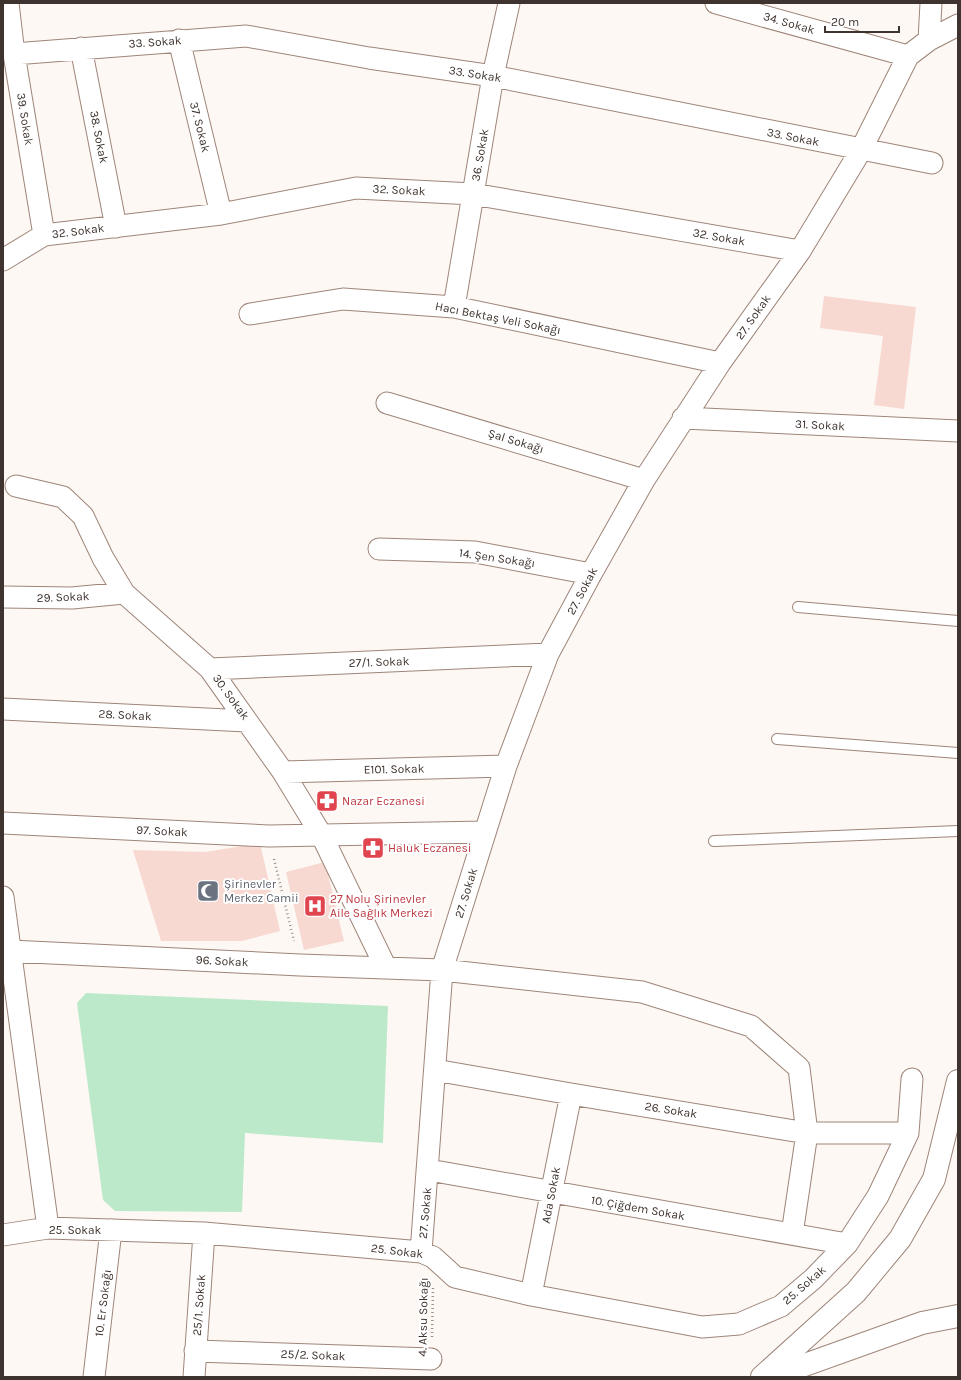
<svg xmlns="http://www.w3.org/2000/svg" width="961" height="1380" font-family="Karla,sans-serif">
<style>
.green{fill:#bce9c9}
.building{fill:#f7d9d1}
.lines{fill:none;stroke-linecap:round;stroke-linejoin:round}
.service-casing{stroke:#9e8578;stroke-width:12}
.minor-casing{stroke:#9e8578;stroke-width:23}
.trunk-casing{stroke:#9e8578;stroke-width:24}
.path{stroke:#98908c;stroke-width:2.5;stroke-dasharray:1 3;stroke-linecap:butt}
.service{stroke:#fff;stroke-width:10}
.minor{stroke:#fff;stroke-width:21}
.trunk{stroke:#fff;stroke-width:22}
.labels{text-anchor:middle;stroke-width:4;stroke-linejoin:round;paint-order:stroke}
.street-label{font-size:12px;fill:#3e332e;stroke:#fff}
.health-label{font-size:12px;fill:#be3a42;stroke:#fff;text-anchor:start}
.worship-label{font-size:12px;fill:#5b616d;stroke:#fff;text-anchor:start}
</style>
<rect width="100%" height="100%" fill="#fef8f5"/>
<!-- green -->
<path class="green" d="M 86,993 L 388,1006 L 383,1143 L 245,1133 L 242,1212 L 115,1211 L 103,1200 L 77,1003 Z"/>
<!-- building -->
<path class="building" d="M 824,296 L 916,307 L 904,409 L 874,405 L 883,336 L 820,328 Z
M 260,843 L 280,931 L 242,941 L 161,941 L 133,850 L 205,852 Z
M 325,862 L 344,941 L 304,950 L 286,872 Z"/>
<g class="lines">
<!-- service casing -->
<g class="service-casing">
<path id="service" d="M 798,607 L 958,621
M 777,739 L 958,753
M 714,841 L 958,831"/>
</g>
<!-- minor casing -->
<g class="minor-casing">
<path id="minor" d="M 8,3 L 14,54 L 44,235
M 716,3 L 908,56
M 179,40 L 221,214
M 929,40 L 931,3
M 81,48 L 116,227
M 14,54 L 246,36 L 369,58 L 493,76 L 932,163
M 3,260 L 44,235 L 221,214 L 356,188 L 473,194 L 800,251
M 454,307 L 493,76 L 509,3
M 250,314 L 343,299 L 454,307 L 720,363
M 387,403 L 644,480
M 683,418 L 958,431
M 16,486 L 63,497 L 83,516 L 103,558 L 124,593 L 210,669 L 283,772 L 322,836 L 386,968
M 379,549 L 475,552 L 591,574
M 3,597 L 72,598 L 124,593
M 210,669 L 548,654
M 3,709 L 247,721
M 283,772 L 506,766
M 3,823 L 269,836 L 485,832
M 3,897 L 48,1228
M 3,947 L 10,951 L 300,965 L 442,970 L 642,992 L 751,1026 L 799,1068 L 807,1133 L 792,1234
M 435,1070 L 571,1094 L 807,1133 L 908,1133
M 429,1170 L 847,1244
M 3,1235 L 48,1228 L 204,1233 L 421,1252 L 433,1257 L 455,1277 L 531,1295 L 702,1327 L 739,1324 L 781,1306 L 813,1279 L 847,1244 L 878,1196 L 908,1133 L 912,1079
M 421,1252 L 442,970 L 506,766 L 548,654 L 591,574 L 644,480 L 720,363 L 800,251 L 861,150 L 908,56 L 929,40 L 958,25
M 531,1295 L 571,1094
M 195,1351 L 431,1359
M 94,1377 L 111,1230
M 194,1377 L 204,1233"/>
</g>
<!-- trunk casing -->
<g class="trunk-casing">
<path id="trunk" d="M 762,1377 L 856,1292 L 900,1239 L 934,1179 L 958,1081
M 771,1377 L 922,1323 L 958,1316"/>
</g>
<!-- path -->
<path class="path" d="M 274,859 L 294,941
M 432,1337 L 433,1288"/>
<!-- service -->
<use href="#service" class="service"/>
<!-- minor -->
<use href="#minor" class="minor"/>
<!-- trunk -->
<use href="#trunk" class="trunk"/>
</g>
<!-- icons -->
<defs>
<g id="pharmacy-square" transform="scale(1.15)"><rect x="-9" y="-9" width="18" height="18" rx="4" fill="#e0444e" stroke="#fff"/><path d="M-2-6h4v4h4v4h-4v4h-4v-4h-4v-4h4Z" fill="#fff"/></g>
<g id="mosque-square" transform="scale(1.15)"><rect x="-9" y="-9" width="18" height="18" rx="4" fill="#6b7280" stroke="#fff"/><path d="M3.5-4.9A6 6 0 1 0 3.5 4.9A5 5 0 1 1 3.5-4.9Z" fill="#fff"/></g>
<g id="hospital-square" transform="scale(1.15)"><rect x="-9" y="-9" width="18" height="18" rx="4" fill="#e0444e" stroke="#fff"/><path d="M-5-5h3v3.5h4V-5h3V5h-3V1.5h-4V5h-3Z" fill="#fff"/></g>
</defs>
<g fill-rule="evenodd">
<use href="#pharmacy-square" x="327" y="801"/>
<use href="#pharmacy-square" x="373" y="848"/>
<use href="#mosque-square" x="208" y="891"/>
<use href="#hospital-square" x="315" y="906"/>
</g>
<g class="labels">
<!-- street labels -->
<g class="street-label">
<text transform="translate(789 23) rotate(16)" y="4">34. Sokak</text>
<text transform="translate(155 42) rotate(-4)" y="4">33. Sokak</text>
<text transform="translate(475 74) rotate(9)" y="4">33. Sokak</text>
<text transform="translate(25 119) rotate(81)" y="4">39. Sokak</text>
<text transform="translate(200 127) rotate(76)" y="4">37. Sokak</text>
<text transform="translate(99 137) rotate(79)" y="4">38. Sokak</text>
<text transform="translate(793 137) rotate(11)" y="4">33. Sokak</text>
<text transform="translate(480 155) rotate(-80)" y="4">36. Sokak</text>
<text transform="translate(399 190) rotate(3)" y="4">32. Sokak</text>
<text transform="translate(78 231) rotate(-7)" y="4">32. Sokak</text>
<text transform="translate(719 237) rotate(10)" y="4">32. Sokak</text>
<text transform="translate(753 317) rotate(-55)" y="4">27. Sokak</text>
<text transform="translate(498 318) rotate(11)" y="4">Hacı Bektaş Veli Sokağı</text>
<text transform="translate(820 425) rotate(3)" y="4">31. Sokak</text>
<text transform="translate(516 441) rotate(17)" y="4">Şal Sokağı</text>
<text transform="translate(497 558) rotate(8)" y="4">14. Şen Sokağı</text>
<text transform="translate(582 591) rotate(-62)" y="4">27. Sokak</text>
<text transform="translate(63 597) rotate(-2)" y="4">29. Sokak</text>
<text transform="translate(379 662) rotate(-2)" y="4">27/1. Sokak</text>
<text transform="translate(231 697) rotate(54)" y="4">30. Sokak</text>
<text transform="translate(125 715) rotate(3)" y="4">28. Sokak</text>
<text transform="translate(394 769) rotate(-1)" y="4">E101. Sokak</text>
<text transform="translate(162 831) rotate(3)" y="4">97. Sokak</text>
<text transform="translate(466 893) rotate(-73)" y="4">27. Sokak</text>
<text transform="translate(222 961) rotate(3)" y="4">96. Sokak</text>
<text transform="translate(671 1110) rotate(9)" y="4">26. Sokak</text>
<text transform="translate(551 1195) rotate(-79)" y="4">Ada Sokak</text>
<text transform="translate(638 1208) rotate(10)" y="4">10. Çiğdem Sokak</text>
<text transform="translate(425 1213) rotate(-85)" y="4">27. Sokak</text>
<text x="75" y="1234">25. Sokak</text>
<text transform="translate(397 1251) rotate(7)" y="4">25. Sokak</text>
<text transform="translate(804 1285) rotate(-41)" y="4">25. Sokak</text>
<text transform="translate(103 1303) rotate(-83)" y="4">10. Er Sokağı</text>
<text transform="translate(199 1305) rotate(-86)" y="4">25/1. Sokak</text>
<text transform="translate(423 1317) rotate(-89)" y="4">4. Aksu Sokağı</text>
<text transform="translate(313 1355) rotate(2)" y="4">25/2. Sokak</text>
</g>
<!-- health labels -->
<g class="health-label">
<text x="342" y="805">Nazar Eczanesi</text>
<text x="388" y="852">Haluk Eczanesi</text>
<text x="330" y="903">27 Nolu Şirinevler<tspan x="330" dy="14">Aile Sağlık Merkezi</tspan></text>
</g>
<!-- worship labels -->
<g class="worship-label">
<text x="224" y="888">Şirinevler<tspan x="224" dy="14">Merkez Camii</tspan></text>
</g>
</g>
<!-- border -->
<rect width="961" height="1380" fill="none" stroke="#3e332e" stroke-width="8"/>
<!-- scale -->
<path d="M825 26v6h74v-6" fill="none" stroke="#3e332e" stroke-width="2"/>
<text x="831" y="26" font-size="12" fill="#3e332e" stroke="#ffffff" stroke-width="3" paint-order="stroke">20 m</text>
</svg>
